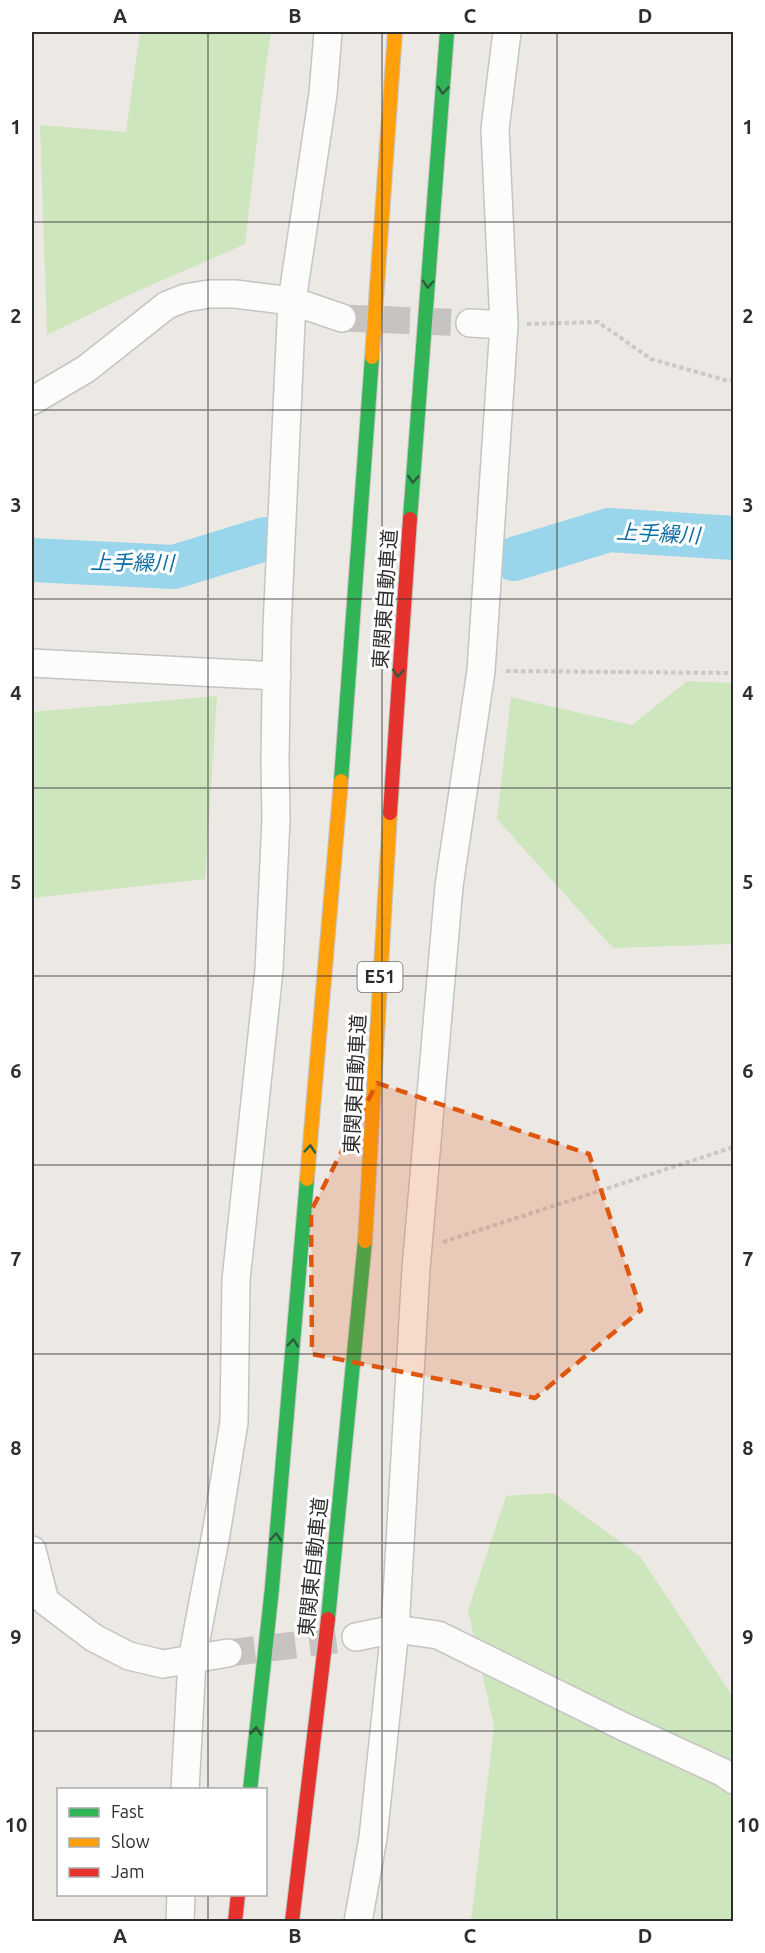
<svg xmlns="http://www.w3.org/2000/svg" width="765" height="1953" font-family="Ubuntu,'Noto Sans JP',sans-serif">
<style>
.green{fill:#cee6be}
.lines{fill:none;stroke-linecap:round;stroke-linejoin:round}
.river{stroke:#99d6ec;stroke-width:44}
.street-tunnel{stroke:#c6c3c0;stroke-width:27;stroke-dasharray:27 14;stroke-linecap:butt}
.street-casing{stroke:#c5c4c5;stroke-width:30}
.fast-casing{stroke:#c6c5c4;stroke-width:16}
.slow-casing{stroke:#c6c5c4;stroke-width:16}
.jam-casing{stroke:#c6c5c4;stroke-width:16}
.path{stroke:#c9c9c8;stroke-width:4;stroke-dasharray:4.5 3;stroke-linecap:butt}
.street{stroke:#fcfcfb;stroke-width:27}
.fast{stroke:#30b455;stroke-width:14}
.slow{stroke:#ff9f0a;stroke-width:14}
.jam{stroke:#e5322d;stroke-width:14}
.oneway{stroke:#2f5d3c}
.marked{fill:#df570e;fill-opacity:0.2;stroke:#df570e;stroke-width:4.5;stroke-dasharray:12 8;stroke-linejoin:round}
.grid{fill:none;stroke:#2e2e2e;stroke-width:1.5;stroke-opacity:0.55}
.labels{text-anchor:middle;stroke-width:6;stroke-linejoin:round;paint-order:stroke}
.shield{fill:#fff;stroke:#6d6d6d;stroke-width:1.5}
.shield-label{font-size:18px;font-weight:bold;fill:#2e2e2e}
.street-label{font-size:20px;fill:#2e2e2e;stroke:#fff}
.water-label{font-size:21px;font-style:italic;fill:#0d6fa3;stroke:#fff}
.neatline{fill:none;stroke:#2e2e2e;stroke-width:2}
.grid-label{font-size:20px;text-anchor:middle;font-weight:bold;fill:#2e2e2e}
</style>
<rect width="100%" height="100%" fill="#ece8e4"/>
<!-- green -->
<path class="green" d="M 140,32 L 271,32 L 262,97 L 245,244 L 131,294 L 47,335 L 40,125 L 126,132 Z
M 687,681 L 733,683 L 733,944 L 613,948 L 497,819 L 511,697 L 632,725 Z
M 217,696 L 205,879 L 32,898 L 32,712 Z
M 553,1493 L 640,1556 L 733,1697 L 733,1921 L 471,1921 L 494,1726 L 468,1610 L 506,1496 Z"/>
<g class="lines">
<!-- river -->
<path class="river" d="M 514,559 L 609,530 L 734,538
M 32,560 L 174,567 L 265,539"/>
<!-- street-tunnel -->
<path class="street-tunnel" d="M 342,318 L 470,323
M 228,1653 L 343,1639"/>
<!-- street casing -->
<g class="street-casing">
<path id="street" d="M 470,323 L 504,325
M 32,401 L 86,369 L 167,305 L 185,298 L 209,294 L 235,294 L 292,301 L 342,318
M 32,663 L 277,676
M 32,1550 L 45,1601 L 94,1638 L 129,1656 L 163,1664 L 228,1653
M 356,1637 L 395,1629 L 438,1635 L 622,1726 L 722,1772 L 734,1780
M 185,1790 L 192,1660 L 216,1534 L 234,1422 L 236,1280 L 269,970 L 276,819 L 275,760 L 277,628 L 292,301 L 323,94 L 328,32
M 180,1922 L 181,1894
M 358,1922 L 373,1838 L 395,1629 L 416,1269 L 449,886 L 481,671 L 504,325 L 495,129 L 507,32"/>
</g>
<!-- fast casing -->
<g class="fast-casing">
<path id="fast" d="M 410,519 L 447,32
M 341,781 L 372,357
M 328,1619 L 365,1241
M 250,1790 L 272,1588 L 307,1179"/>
</g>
<!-- slow casing -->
<g class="slow-casing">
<path id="slow" d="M 372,357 L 395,32
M 307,1179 L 341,781
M 365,1241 L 390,813"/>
</g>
<!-- jam casing -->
<g class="jam-casing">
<path id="jam" d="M 390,813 L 410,519
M 235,1922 L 238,1894
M 292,1922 L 328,1619"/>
</g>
<!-- path -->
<path class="path" d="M 527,324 L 598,322 L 651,359 L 725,380 L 734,379
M 506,671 L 734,673
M 443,1242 L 734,1147"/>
<!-- street -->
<use href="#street" class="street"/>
<!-- fast -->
<use href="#fast" class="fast"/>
<!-- slow -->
<use href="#slow" class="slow"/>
<!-- jam -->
<use href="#jam" class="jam"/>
</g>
<!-- one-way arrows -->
<defs><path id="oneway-chevron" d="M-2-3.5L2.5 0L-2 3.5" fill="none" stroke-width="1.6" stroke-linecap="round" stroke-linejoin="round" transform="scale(1.5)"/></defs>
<g class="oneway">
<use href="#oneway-chevron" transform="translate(443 90) rotate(94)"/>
<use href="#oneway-chevron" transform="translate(428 284) rotate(94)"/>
<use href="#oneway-chevron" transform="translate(413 479) rotate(94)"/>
<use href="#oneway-chevron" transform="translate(398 673) rotate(94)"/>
<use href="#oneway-chevron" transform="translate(310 1149) rotate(-85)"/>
<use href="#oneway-chevron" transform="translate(293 1343) rotate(-85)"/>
<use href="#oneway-chevron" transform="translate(276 1537) rotate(-85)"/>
<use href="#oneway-chevron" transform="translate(256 1731) rotate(-84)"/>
</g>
<!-- marked area -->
<path class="marked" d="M 377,1083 L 589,1154 L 641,1310 L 535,1398 L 312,1354 L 311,1211 Z"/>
<!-- grid -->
<path class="grid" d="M 208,32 L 208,1790M 382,32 L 382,1922M 557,32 L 557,1922M 32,222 L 734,222M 32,410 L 734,410M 32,599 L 734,599M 32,788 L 734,788M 32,976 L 734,976M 32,1165 L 734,1165M 32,1354 L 734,1354M 32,1543 L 734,1543M 32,1731 L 734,1731M 208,1894 L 208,1922"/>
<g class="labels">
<!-- shield labels -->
<rect class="shield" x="357.5" y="962" width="45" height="30" rx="4.5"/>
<g class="shield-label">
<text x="380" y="983">E51</text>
</g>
<!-- street labels -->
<g class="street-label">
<text transform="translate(385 599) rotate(-86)" y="7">東関東自動車道</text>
<text transform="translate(355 1084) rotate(-87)" y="7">東関東自動車道</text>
<text transform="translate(313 1567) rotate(-84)" y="7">東関東自動車道</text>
</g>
<!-- water labels -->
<g class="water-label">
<text transform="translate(658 534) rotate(3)" y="7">上手繰川</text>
<text transform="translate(132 563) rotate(1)" y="7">上手繰川</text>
</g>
</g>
<!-- border -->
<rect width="765" height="1953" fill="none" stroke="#ffffff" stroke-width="66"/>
<!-- legend -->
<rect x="57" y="1788" width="210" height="108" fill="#ffffff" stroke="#ababab" stroke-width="1.5"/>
<rect x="69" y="1808" width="30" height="9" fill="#30b455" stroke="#ababab" stroke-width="1.5"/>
<text x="111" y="1818" font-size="18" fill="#2e2e2e">Fast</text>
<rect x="69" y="1838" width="30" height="9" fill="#ff9f0a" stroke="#ababab" stroke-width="1.5"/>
<text x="111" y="1848" font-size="18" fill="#2e2e2e">Slow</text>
<rect x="69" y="1868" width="30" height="9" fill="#e5322d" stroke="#ababab" stroke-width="1.5"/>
<text x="111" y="1878" font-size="18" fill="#2e2e2e">Jam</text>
<rect x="33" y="33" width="699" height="1887" class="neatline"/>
<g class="grid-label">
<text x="120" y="23">A</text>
<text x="295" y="23">B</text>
<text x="470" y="23">C</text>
<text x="645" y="23">D</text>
<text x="16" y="134">1</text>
<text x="748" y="134">1</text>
<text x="16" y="323">2</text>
<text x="748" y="323">2</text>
<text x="16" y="512">3</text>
<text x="748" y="512">3</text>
<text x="16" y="700">4</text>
<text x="748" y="700">4</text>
<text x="16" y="889">5</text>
<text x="748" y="889">5</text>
<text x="16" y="1078">6</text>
<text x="748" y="1078">6</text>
<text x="16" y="1266">7</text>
<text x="748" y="1266">7</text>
<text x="16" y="1455">8</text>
<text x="748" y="1455">8</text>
<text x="16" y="1644">9</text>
<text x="748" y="1644">9</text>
<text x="16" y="1832">10</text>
<text x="748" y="1832">10</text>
<text x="120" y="1943">A</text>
<text x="295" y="1943">B</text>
<text x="470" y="1943">C</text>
<text x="645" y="1943">D</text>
</g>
</svg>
